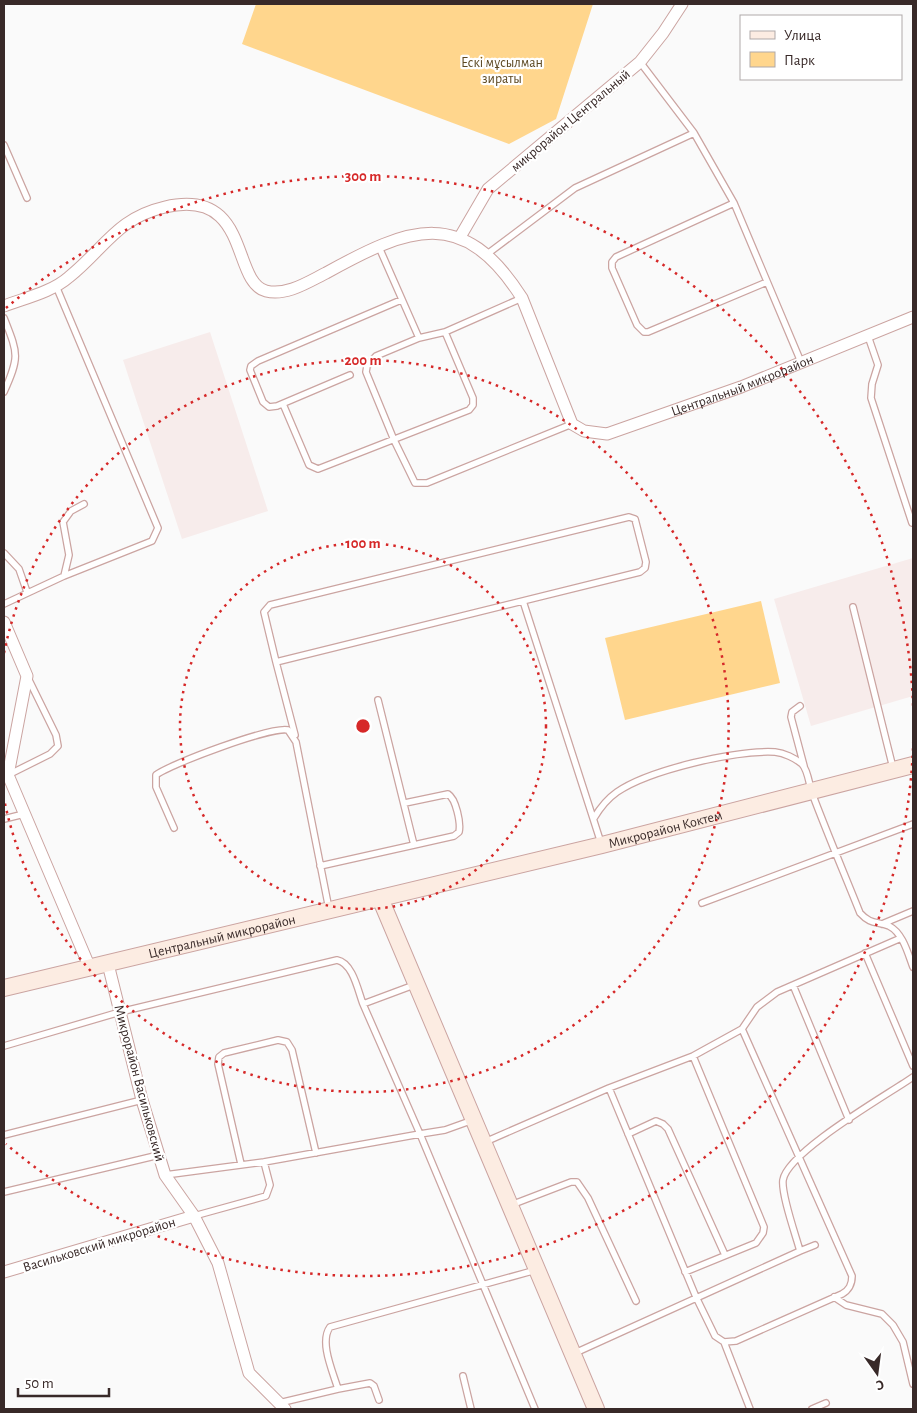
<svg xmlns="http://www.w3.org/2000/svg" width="917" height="1413" font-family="'Alegreya Sans',sans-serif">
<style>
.built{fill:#f7eceb}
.green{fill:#ffd68d}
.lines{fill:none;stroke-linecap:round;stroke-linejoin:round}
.lane-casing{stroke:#cba4a1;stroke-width:8}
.street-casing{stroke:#cba4a1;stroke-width:13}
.secondary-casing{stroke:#cba4a1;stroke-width:18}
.lane{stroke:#fff;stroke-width:5.5}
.street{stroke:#fff;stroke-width:11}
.secondary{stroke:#fcece2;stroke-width:16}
.ring{fill:none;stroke:#d62828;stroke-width:2.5;stroke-dasharray:2.5 5}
.labels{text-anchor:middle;stroke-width:4.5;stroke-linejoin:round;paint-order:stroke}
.park-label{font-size:14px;fill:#5d4923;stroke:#fff}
.street-label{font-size:14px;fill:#382928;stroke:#fff}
.centre{fill:#d62828;stroke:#fff;stroke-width:2.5}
.ring-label{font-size:15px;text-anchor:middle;font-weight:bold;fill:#d62828;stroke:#fff;stroke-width:4.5;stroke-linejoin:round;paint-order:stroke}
</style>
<rect width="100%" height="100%" fill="#fafafa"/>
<!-- built -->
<path class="built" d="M 210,332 L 268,511 L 182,539 L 123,360 Z
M 913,558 L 913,696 L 811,726 L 774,599 Z"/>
<!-- green -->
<path class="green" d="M 256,4 L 593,4 L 556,119 L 509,144 L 242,44 Z
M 761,601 L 780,683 L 625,720 L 605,638 Z"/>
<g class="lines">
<!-- lane casing -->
<g class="lane-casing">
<path id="lane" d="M 640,62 L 694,133 L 734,203 L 801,362
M 4,145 L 27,198
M 734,203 L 616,257 L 612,262 L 612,268 L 637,325 L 644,332 L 648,332 L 767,282
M 378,245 L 419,338 L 445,332
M 486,255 L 575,188 L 694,133
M 56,286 L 158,528 L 152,541 L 64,576
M 4,318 C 18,354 20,356 4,392
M 868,336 L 878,365 L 872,384 L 871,398 L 912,523
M 419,338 L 376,356 L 367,366 L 366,372 L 394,440 L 415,483 L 427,483 L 572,424
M 350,375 L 277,406 L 269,407 L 263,402 L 250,370 L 251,366 L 258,361 L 401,300
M 283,404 L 309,465 L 318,469 L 469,410 L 473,405 L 473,398 L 445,332 L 522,298
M 629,517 L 635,519 L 646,562 L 645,568 L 640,572 L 276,662 L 264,612 L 270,605 Z
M 4,553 L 19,569 L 27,592
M 523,601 L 601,843
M 4,604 L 64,576 L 69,555 L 63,522 L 71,511 L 84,504
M 853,607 L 893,768
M 276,662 L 295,735
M 800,706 L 792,712 L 791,717 L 804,766
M 8,775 L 50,754 L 58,746 L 56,735 L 28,678
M 405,803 L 448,794 C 456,799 461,823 459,832 L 454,836 L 414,845
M 594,818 C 600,808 607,799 617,792 C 649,770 735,750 775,752 C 784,753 795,758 802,764 C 808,770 809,784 812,793 C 827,833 844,873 860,913 C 871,925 876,921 889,926 C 903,933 908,954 913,967
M 4,819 L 24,814
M 174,828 L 156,787 L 156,775 C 170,764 272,726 288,730 L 296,742 L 329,909
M 320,866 L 414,845 L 378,700
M 702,903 L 913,824
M 882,924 L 913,911
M 865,953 L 913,1066
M 793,985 L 849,1120
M 4,1046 L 120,1012 L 337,960 C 353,963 358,991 363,1004
M 609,1088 L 696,1297 L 715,1336 L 724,1342 L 736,1341 L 842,1294 C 849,1290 852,1285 852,1276 L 742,1029
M 473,1120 L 445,1130 L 420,1134 L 535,1409
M 628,1134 L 656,1121 L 663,1124 L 668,1129 L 725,1255
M 4,1135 L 142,1100
M 485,1142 L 609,1088 L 693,1056 L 742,1029 L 757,1007 L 777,992 L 901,938
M 241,1164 L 218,1064 L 219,1057 L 224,1053 L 278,1040 L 287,1042 L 292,1050 L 316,1153
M 165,1175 L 264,1162 L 420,1134 L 363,1004 L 414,985
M 4,1192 L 159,1155
M 511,1205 L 571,1182 L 577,1182 L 588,1198 L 636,1301
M 194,1216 L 266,1196 L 270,1185 L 264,1162
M 800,1251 L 815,1245
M 685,1272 L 756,1243 L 763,1233 L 764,1227 L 693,1056
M 834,1297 L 846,1305 L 882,1314 L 893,1325 L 903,1342 L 913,1384
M 724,1342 L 750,1409
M 575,1353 L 800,1251 C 796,1236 781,1194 783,1180 C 787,1152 887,1095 913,1077
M 463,1376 L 471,1409
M 338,1389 L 370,1383 L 374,1386 L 379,1400
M 279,1403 L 338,1389 C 333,1372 319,1342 330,1327 L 536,1270
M 812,1409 L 826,1403"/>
</g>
<!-- street casing -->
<g class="street-casing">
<g id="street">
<path d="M 460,237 L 488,189 L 640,62 L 663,33 L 682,4"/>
<path id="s1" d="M 4,306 C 25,298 52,292 69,277 C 105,248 117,218 165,207 C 251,187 231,282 266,291 C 287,296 308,282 326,273 C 409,227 463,205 522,298 L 572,424 L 584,431 L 607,434 L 741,387 L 913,317"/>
<path d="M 4,622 L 27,676 L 8,775"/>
<path d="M 4,776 L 8,775 L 90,968"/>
<path d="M 108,964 L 142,1100 L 165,1175 L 194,1216 L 218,1263 L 249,1373 L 285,1409"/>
<path d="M 4,1272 L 194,1216"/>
</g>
</g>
<!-- secondary casing -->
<g class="secondary-casing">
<g id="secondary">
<path d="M 380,898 L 596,1409"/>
<path id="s2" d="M 4,988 L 602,845 L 913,765"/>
</g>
</g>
<!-- lane -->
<use href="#lane" class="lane"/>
<!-- street -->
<use href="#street" class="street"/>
<!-- secondary -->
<use href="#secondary" class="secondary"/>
</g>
<!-- distance rings -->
<g class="ring">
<circle cx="363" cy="726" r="183"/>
<path d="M4 653A366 366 0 1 1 4 799"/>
<path d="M6 308A550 550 0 1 1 6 1144"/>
</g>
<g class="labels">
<!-- park labels -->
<g class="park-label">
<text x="502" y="67">Ескі мұсылман<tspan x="502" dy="16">зираты</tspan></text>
</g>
<!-- street labels -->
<g class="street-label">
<text transform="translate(570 120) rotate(-40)" y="5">микрорайон Центральный</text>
<text dy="5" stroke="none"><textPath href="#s1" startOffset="951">Центральный микрорайон</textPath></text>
<text dy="5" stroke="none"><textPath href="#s2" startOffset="680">Микрорайон Коктем</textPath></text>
<text dy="5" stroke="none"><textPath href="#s2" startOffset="224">Центральный микрорайон</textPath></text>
<text transform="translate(140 1083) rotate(75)" y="5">Микрорайон Васильковский</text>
<text transform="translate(99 1244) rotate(-17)" y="5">Васильковский микрорайон</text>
</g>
</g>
<circle cx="363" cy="726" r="8" class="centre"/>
<g class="ring-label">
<text x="363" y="181">300 m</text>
<text x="363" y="365">200 m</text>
<text x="363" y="548">100 m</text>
</g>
<!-- border -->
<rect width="917" height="1413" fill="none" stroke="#382928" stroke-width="10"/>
<!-- legend -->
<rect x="740" y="15" width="162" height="65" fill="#ffffff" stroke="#afa9a9"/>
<rect x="750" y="31" width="25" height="8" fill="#fcece2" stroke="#afa9a9"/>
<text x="784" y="40" font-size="15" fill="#382928">Улица</text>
<rect x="750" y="52" width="25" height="15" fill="#ffd68d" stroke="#afa9a9"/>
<text x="784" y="65" font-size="15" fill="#382928">Парк</text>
<!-- north arrow -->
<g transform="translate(877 1373) rotate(166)" stroke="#ffffff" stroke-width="4" paint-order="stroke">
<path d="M0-4L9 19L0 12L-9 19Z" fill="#382928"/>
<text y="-8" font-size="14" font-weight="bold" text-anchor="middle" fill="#382928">С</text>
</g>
<!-- scale -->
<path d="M18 1388v8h91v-8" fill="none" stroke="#382928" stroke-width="2.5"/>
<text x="25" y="1388" font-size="15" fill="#382928" stroke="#ffffff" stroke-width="4" paint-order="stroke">50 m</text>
</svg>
